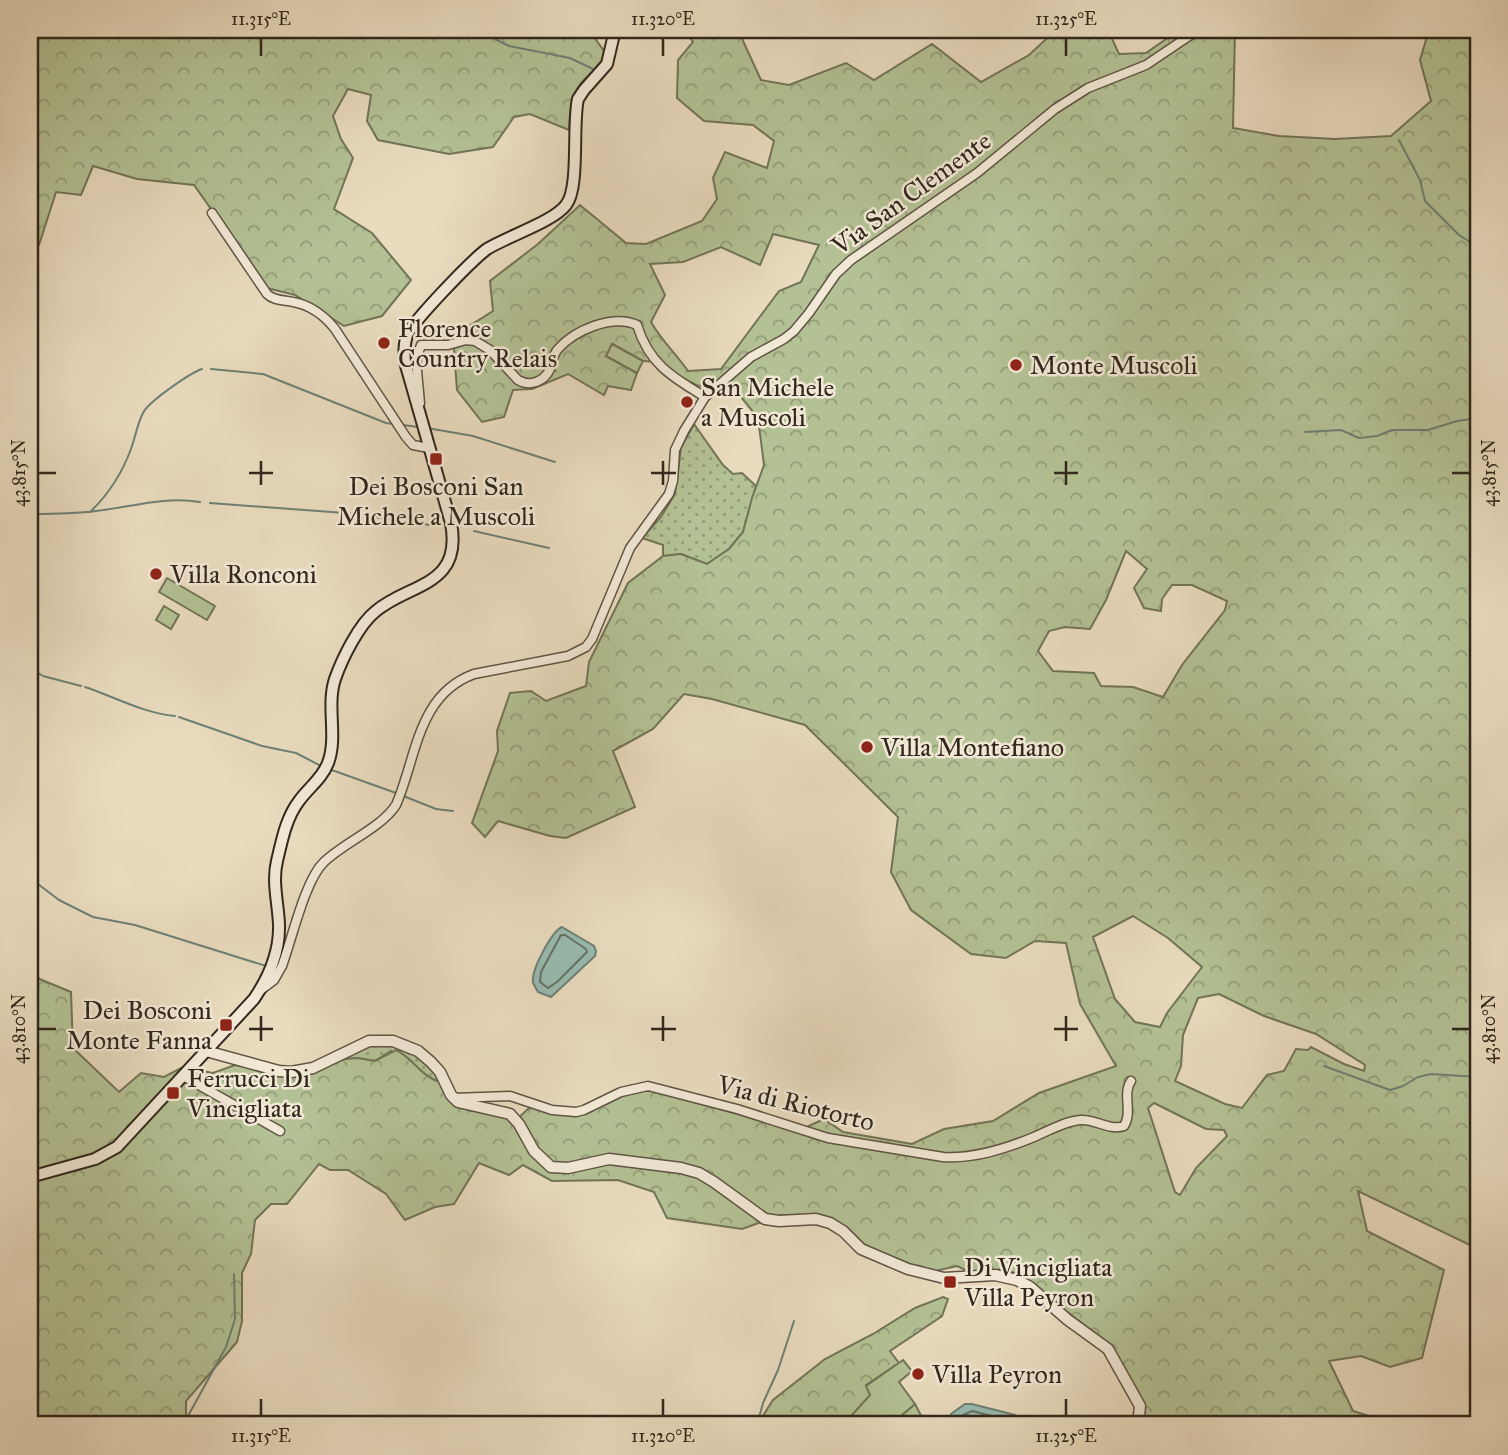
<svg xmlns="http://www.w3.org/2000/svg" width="1508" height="1455" font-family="'IM FELL Great Primer',serif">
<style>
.grass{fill:url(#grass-dots);stroke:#727458;stroke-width:2}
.forest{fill:url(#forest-crowns);stroke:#727458;stroke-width:2;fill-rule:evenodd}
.green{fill:#b3c194;stroke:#727458;stroke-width:2}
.water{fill:#97bbb1;stroke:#6e8075;stroke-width:2}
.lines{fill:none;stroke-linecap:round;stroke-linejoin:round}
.shore{stroke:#647166;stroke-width:2}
.stream{stroke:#6e8075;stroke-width:2}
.minor-casing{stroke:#5f5444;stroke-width:11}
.tertiary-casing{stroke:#5f5444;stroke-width:13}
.secondary-casing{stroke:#31271c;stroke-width:14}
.minor{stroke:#f1e8d5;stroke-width:8}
.tertiary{stroke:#f1e8d5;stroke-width:10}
.secondary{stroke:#f1e8d5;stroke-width:10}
.ticks{fill:none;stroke:#31271c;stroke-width:2.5}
.poi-dot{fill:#8f2418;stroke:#f1e8d5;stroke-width:2.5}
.labels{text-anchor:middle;stroke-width:5;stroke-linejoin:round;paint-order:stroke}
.street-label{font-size:26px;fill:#31271c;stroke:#f1e8d5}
.poi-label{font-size:26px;fill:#31271c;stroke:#f1e8d5;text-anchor:start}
.neatline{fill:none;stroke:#31271c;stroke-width:2.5}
.ticks-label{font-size:18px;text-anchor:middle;fill:#31271c}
</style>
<defs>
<pattern id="grass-dots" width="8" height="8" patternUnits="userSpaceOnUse" patternTransform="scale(1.75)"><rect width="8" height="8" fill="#b3c194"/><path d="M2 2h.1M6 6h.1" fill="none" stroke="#929d78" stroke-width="1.8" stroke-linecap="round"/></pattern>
<pattern id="forest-crowns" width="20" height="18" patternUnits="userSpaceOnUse" patternTransform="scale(1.75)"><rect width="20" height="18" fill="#b3c194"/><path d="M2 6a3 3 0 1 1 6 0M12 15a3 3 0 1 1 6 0" fill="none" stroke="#929d78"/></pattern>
</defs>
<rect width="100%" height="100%" fill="#e9dbbe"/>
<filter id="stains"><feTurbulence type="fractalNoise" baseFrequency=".00286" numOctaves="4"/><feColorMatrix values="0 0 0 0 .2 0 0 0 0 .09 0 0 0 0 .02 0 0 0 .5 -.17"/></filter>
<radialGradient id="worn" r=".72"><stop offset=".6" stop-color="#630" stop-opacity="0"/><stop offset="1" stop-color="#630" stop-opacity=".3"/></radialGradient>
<!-- grass -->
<path class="grass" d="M 694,424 L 723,465 L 733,474 L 742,473 L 756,486 L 743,532 L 729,549 L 707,564 L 681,554 L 663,556 L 663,545 L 642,538 L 661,517 L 675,494 L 681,448 Z
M 376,1043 C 408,1048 419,1054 439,1078 L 437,1081 L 430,1078 L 391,1051 L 375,1061 L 357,1058 L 336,1060 Z"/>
<!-- forest -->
<path class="forest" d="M 30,30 L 589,30 L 604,51 C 602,71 589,71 579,86 C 570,98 570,115 569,130 L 530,114 L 514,117 L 493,147 L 449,154 L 378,140 L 367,121 L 371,95 L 348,89 L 333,116 L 341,139 L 353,158 L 334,209 L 372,233 L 411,280 L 382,316 L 344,326 L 295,295 L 267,288 L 194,185 L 137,179 L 93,166 L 81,195 L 56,192 L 39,245 L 30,244 Z
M 684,30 L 738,30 L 761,80 L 789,85 L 846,63 L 874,80 L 932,44 L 981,82 L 1029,55 L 1056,30 L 1108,30 L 1119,54 L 1146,53 L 1179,30 L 1235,30 L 1233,128 L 1279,136 L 1335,139 L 1391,136 L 1431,101 L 1420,60 L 1429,30 L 1478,30 L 1478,1249 L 1358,1191 L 1367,1231 L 1444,1270 L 1422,1358 L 1390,1367 L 1361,1356 L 1329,1361 L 1353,1411 L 1398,1425 L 1144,1425 L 1144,1406 L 1106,1342 L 1018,1274 L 1003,1269 L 972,1273 L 957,1266 L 935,1271 L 909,1264 L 866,1246 L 848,1228 L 820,1216 L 781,1215 L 742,1229 L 667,1218 L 654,1192 L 618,1180 L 552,1181 L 523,1165 L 509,1175 L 479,1163 L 454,1204 L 435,1207 L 405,1220 L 386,1194 L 348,1170 L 330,1170 L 319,1164 L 287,1204 L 271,1204 L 255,1220 L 251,1254 L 242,1273 L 242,1321 L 237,1342 L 186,1401 L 186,1417 L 184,1425 L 30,1425 L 30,975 L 71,992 L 73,1048 L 119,1092 L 141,1073 L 164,1077 L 183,1067 L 213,1073 L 235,1065 L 290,1073 L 336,1060 L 357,1058 L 375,1061 L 396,1050 C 412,1057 420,1075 437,1081 L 439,1078 C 445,1087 451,1100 459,1106 C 473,1116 494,1107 514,1122 L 530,1107 L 556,1114 L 575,1116 L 625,1093 L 651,1090 L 798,1131 L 824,1119 L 843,1132 L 912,1144 L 944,1129 L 993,1121 L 1039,1093 L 1116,1066 L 1080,1004 L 1066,943 L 1035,941 L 1006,958 L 971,954 L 911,910 L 891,872 L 898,817 L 805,725 L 712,699 L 684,694 L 653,729 L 613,751 L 635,807 L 566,838 L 550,836 L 498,821 L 485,837 L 472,823 L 498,751 L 497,731 L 510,693 L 531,691 L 546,701 L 586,686 L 589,662 L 628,583 L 663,556 L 681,554 L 707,564 L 729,549 L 743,532 L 752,498 L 764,465 L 758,418 L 729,382 L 698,386 L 679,376 L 659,362 L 643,361 L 613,344 L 606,356 L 637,373 L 631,390 L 608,386 L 604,395 L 568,374 L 532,389 L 513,390 L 504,417 L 482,422 L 457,390 L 453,336 L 493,311 L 490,281 L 538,244 L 580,205 L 626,243 L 646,244 L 702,221 L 717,199 L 713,178 L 725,152 L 767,168 L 774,141 L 753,125 L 704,121 L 677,98 L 678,60 L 693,42 ZM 773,234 L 819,245 L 801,282 L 779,291 L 721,369 L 688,371 C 676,354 661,340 651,322 L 665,295 L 650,264 L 683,262 L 721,247 L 760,265 ZM 1126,551 L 1147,569 L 1134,588 L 1144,608 L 1161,611 L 1162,599 L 1172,585 L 1192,585 L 1227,601 L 1225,610 L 1182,665 L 1163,697 L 1133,687 L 1101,686 L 1094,673 L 1053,671 L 1038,651 L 1049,631 L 1065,627 L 1090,629 L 1106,600 ZM 1133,916 L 1168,938 L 1202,967 L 1167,1013 L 1160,1027 L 1135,1022 L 1115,999 L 1093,937 ZM 1219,994 L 1264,1016 L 1316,1034 L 1365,1065 L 1364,1071 L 1344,1064 L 1311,1047 L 1308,1050 L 1296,1049 L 1284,1071 L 1267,1075 L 1242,1108 L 1225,1104 L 1175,1081 L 1181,1066 L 1183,1035 L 1198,998 ZM 1154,1103 L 1206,1129 L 1224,1130 L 1227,1136 L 1196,1168 L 1180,1195 L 1175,1192 L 1148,1108 Z
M 943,1297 L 948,1299 L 942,1316 L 890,1351 L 899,1363 L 866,1385 L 871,1395 L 843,1425 L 757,1425 L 773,1400 L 825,1359 L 873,1334 L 915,1308 Z
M 915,1404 L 926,1425 L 890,1425 Z"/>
<!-- green -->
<path class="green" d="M 612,344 L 643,361 L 637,373 L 606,356 Z
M 167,578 L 215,606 L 207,620 L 159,592 Z
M 164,606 L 179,615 L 171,629 L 156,620 Z
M 903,1360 L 912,1371 L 899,1382 L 915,1404 L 890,1425 L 843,1425 L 870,1395 L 866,1386 Z"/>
<!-- water -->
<path class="water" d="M 562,927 L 594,946 L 596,951 L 595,956 L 551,997 L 538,992 C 537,990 533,984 533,982 C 531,970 552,931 562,927 Z
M 965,1404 L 972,1404 L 1015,1415 L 1025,1425 L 953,1425 L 951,1414 Z"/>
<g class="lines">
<!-- shore -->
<path class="shore" d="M 561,935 L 565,935 L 586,949 L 587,952 L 557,982 L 548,988 L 540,982 L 541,972 Z
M 958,1425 L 959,1417 L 972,1411 L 1011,1421 L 1016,1425"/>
<!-- stream -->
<path class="stream" d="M 416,30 L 433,35 L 491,37 L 509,46 L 570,58 L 595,70
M 1399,140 L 1420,180 L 1425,201 L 1459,235 L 1478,247
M 211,369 L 263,374 L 386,423 L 394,424
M 403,425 L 418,427
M 427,428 L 473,436 L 555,462
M 1305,432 L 1341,430 L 1359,438 L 1377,436 L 1392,430 L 1428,430 L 1457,421 L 1478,418
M 210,503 L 345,513 L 430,525
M 90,512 C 108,495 122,473 131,449 C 135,438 137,425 143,413 C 148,402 190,373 202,369
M 30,514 C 52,514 74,514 96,511 C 131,507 165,496 200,502
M 474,531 L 549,548
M 30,668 L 43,676 L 81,686
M 85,687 C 115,697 143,713 175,716
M 179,717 L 262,746 L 296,753 L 321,766
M 329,769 L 396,793
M 401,795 L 436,809 L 453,811
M 30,878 L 59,900 L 93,917 L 135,925 L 266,966
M 1324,1066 L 1390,1090 L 1403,1086 L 1418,1077 L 1431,1074 L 1478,1077
M 183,1425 L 226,1347 L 235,1319 L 234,1274
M 757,1425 L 763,1403 L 778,1370 L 794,1321"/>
<!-- minor casing -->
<g class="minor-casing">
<path id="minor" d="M 212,213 L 267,294 C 274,301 284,300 293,302 C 310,305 325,316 335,329 L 406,437 L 413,445 L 429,448
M 420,403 L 416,360 L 421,345 L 448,345 L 466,340 L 475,341 L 490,350 L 518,380 C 530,387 544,382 550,369 C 553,362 552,356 558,349 C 575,330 612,314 637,325 C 649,364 672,377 705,397
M 262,989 L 274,980 L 282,966 C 292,939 305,880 324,862 C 345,842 381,828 396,805 C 417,757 417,695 474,674 L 568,656 L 586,647 L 592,639 L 630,548 L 669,494 L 673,481 L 675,450 L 684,431 L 705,397 L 751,357 L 784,339 L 794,331 L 809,313 L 836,274 L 851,260 L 977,173 L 1055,109 L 1088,88 L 1146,65 L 1198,30
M 183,1076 L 280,1131
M 453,1098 L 510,1096 L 552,1110 L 576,1112 L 584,1110 L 621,1092 L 648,1086 L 737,1109 L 828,1138 L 943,1157 C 974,1159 1005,1149 1034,1137 C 1048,1131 1065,1121 1081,1120 C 1096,1119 1109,1131 1124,1126 C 1133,1112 1122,1094 1131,1081"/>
</g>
<!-- tertiary casing -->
<g class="tertiary-casing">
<path id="tertiary" d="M 206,1051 L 279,1071 L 291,1072 L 313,1068 L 369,1041 L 393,1041 L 418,1051 L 431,1062 L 440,1072 L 451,1095 L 458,1102 L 510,1114 L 519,1124 L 534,1151 L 551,1167 L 568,1168 L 609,1159 L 681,1168 L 699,1173 L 714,1182 L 765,1219 L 779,1221 L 816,1219 L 830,1223 L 843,1231 L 861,1249 L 908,1269 L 944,1278 L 995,1275 L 1017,1280 L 1030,1287 L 1068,1320 L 1108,1349 L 1140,1406 L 1138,1425"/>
</g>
<!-- secondary casing -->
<g class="secondary-casing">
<path id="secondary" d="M 30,1177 L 95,1159 L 117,1147 L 254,999 C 269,977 280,951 279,924 C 278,903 272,881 277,861 C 282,840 286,818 299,801 C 308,788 322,779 328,763 C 338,737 326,706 335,679 C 342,659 359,624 376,611 C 409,583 463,587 451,523 L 405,362 C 404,353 404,344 407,335 C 414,320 472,260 487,249 C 508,236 553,222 566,205 C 580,188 572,124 578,99 L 584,90 L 607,64 L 615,30"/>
</g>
<!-- minor -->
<use href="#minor" class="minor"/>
<!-- tertiary -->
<use href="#tertiary" class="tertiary"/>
<!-- secondary -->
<use href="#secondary" class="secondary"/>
</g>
<!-- ticks -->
<path class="ticks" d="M 261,38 L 261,56M 663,38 L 663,56M 1066,38 L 1066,56M 261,461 L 261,485M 663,461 L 663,485M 1066,461 L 1066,485M 38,473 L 56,473M 249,473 L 273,473M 651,473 L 676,473M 1054,473 L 1078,473M 1452,473 L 1470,473M 261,1016 L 261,1041M 663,1016 L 663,1041M 1066,1016 L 1066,1041M 38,1029 L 56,1029M 249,1029 L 273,1029M 651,1029 L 676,1029M 1054,1029 L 1078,1029M 1452,1029 L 1470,1029M 261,1399 L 261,1416M 663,1399 L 663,1416M 1066,1399 L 1066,1416"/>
<!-- markers -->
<g class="poi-dot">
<circle cx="384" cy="343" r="7"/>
<circle cx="1016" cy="365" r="7"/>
<circle cx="687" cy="402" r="7"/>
<rect x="429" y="452" width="14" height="14" rx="3.5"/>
<circle cx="156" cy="574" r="7"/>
<circle cx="867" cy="747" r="7"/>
<rect x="219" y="1018" width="14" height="14" rx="3.5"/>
<rect x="166" y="1086" width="14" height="14" rx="3.5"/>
<rect x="943" y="1275" width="14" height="14" rx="3.5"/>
<circle cx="918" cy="1374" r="7"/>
</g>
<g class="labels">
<!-- street labels -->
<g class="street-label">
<text transform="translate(911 193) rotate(-36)" y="9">Via San Clemente</text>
<text transform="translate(796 1103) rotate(14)" y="9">Via di Riotorto</text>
</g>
<!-- poi labels -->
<g class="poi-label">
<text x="398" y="337">Florence<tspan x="398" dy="30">Country Relais</tspan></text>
<text x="1030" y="374">Monte Muscoli</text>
<text x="701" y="396">San Michele<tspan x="701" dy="30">a Muscoli</tspan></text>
<text x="436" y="495" text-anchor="middle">Dei Bosconi San<tspan x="436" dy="30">Michele a Muscoli</tspan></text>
<text x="170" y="583">Villa Ronconi</text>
<text x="881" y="756">Villa Montefiano</text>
<text x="212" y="1019" text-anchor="end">Dei Bosconi<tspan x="212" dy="30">Monte Fanna</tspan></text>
<text x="187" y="1087">Ferrucci Di<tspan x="187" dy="30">Vincigliata</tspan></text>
<text x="964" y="1276">Di Vincigliata<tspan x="964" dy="30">Villa Peyron</tspan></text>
<text x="932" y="1383">Villa Peyron</text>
</g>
</g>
<!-- margin -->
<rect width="1508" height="1455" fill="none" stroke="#e9dbbe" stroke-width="77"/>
<rect x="38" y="38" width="1432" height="1378" class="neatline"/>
<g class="ticks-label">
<text x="261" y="25">11.315°E</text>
<text x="663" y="25">11.320°E</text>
<text x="1066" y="25">11.325°E</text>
<text transform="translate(19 473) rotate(-90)" y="6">43.815°N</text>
<text transform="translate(1489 473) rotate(-90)" y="6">43.815°N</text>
<text transform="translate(19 1029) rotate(-90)" y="6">43.810°N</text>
<text transform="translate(1489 1029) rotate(-90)" y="6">43.810°N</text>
<text x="261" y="1442">11.315°E</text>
<text x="663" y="1442">11.320°E</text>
<text x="1066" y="1442">11.325°E</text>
</g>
<rect width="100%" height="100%" filter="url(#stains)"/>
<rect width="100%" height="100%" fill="url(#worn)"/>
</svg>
